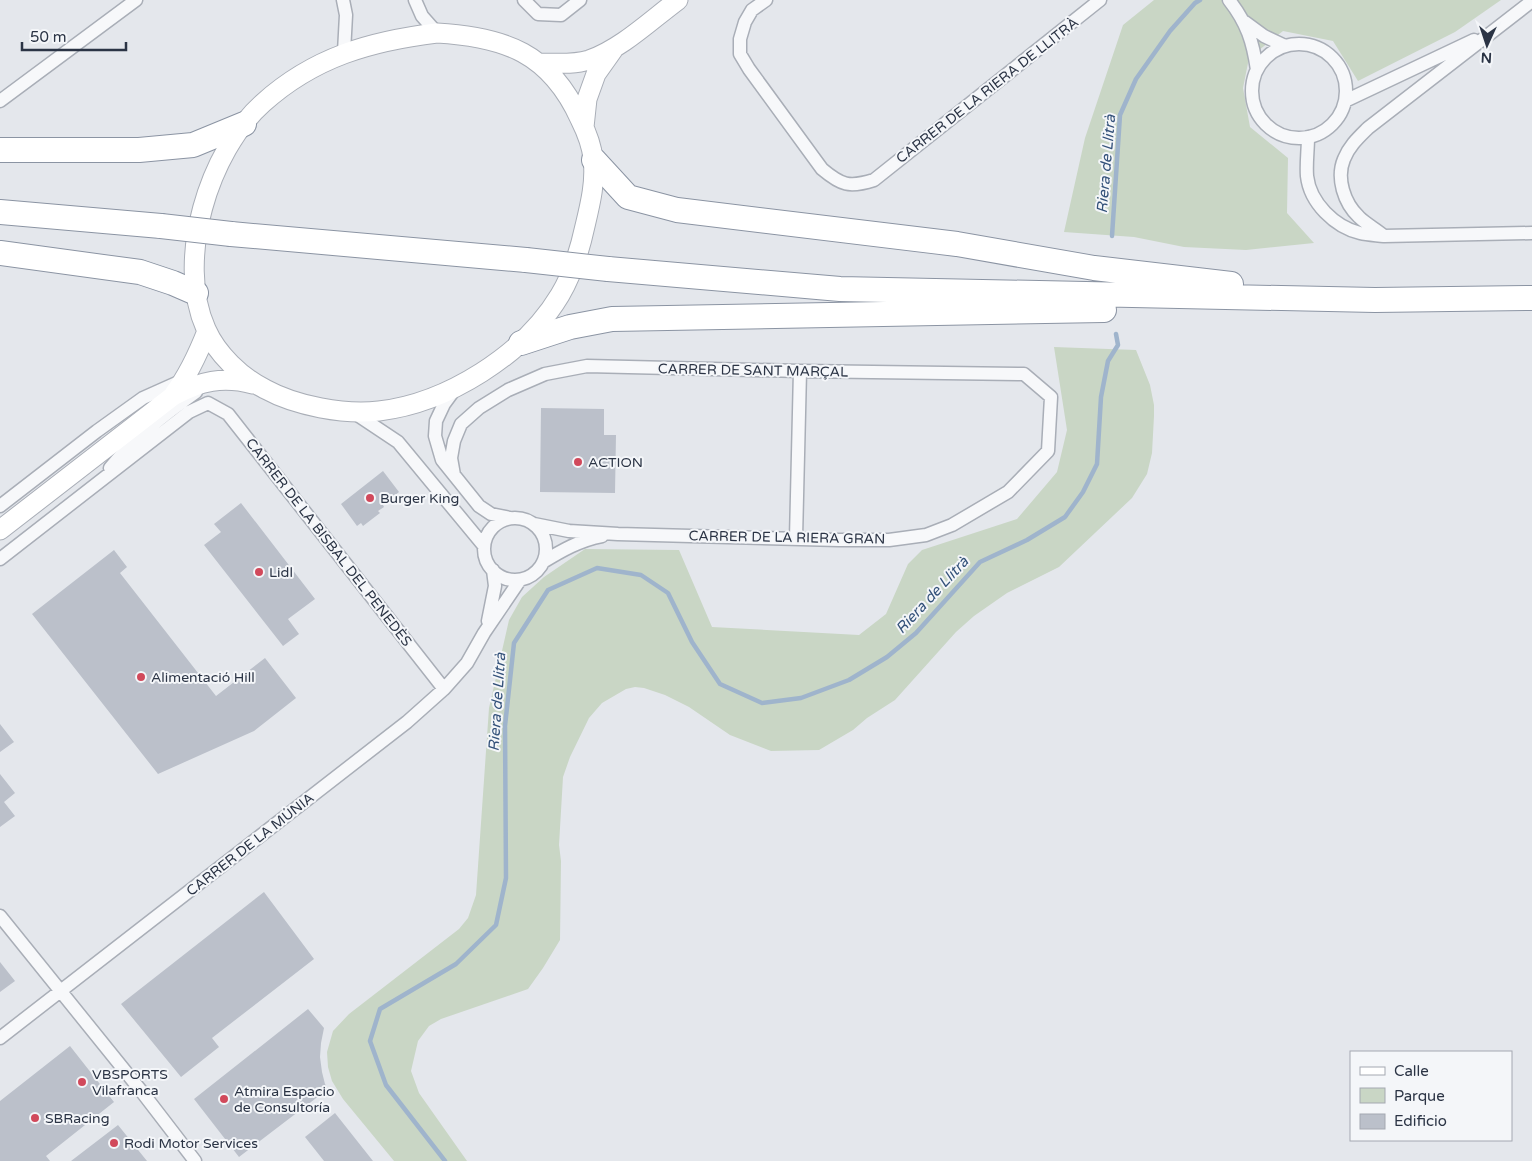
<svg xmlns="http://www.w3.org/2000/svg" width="1532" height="1161" font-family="'Varela Round',sans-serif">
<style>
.green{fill:#c9d6c5}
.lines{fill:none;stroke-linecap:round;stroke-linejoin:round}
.stream{stroke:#9fb4cc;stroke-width:4.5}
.building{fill:#bbc0ca}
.street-casing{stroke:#a9aeb7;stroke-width:15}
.secondary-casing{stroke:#a9aeb7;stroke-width:21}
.highway-casing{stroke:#8b94a3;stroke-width:26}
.street{stroke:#f7f8fa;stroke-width:12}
.secondary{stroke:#fff;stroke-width:19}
.highway{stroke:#fff;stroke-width:24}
.highway-bridge-casing{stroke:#8b94a3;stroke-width:26;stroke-linecap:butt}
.highway-bridge{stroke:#fff;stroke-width:24}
.poi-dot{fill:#d1495b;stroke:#f4f6f9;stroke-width:2}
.labels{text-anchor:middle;stroke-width:4;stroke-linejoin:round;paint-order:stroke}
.street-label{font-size:14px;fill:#2b3445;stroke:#f4f6f9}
.poi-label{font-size:14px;fill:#2b3445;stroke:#f4f6f9;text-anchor:start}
.water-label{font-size:15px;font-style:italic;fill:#34527a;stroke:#f4f6f9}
</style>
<rect width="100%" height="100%" fill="#e4e7ec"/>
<!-- green -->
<path class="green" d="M 1154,0 L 1501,0 L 1455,32 L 1358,81 L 1333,41 L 1283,31 L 1249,58 L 1243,88 L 1250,127 L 1288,158 L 1287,213 L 1314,243 L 1246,250 L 1184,247 L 1134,237 L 1064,232 L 1085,138 L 1123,25 Z
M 1054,347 L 1136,350 L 1150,385 L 1154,405 L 1154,416 L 1152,453 L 1147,474 L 1132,498 L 1059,567 L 1007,593 L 974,616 L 956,632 L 895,700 L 867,718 L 853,730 L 819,750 L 771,751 L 730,735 L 689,707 L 665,695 L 644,688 L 635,687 L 626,689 L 602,703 L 589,718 L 570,757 L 563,777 L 559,845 L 561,861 L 560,940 L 543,968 L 528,989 L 441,1019 L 429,1026 L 418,1041 L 411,1071 L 419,1093 L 467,1161 L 394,1161 L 343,1099 L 332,1081 L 328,1067 L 327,1052 L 333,1031 L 349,1014 L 459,929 L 468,918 L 476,895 L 489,708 L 509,620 L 522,597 L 544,577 L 585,549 L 679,550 L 712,627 L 859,635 L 886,614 L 908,564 L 922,550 L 1017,519 L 1057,472 L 1067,430 Z"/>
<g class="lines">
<!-- stream -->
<path class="stream" d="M 1112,236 L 1120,115 L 1136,79 L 1170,31 L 1195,3 L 1200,0
M 445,1161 L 386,1085 L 370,1041 L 380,1009 L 456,964 L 496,925 L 506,878 L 505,726 L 514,643 L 548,590 L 597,568 L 641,575 L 668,593 L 692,642 L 720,684 L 762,703 L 801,698 L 849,680 L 887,657 L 916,633 L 980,562 L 1027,540 L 1065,517 L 1083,492 L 1097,464 L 1101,397 L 1108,361 L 1118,345 L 1116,334"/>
</g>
<!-- building -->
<path class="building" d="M 541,408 L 604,409 L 604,435 L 616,435 L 615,493 L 540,492 Z
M 383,471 L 399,492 L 383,505 L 384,507 L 378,511 L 380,513 L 363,526 L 361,523 L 357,526 L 341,504 Z
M 241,503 L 315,599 L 288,619 L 299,634 L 283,646 L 204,545 L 221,532 L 214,524 Z
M 114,550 L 127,567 L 120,573 L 216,696 L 265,658 L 296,698 L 254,731 L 158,774 L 32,614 Z
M 0,724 L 14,742 L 0,752 Z
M 0,774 L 15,793 L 4,802 L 15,816 L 0,827 Z
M 264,892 L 314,959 L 212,1038 L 219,1047 L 181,1077 L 121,1004 Z
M 0,962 L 15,981 L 0,992 Z
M 308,1009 L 324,1028 L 321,1043 L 320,1057 L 322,1072 L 325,1084 L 328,1089 L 239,1157 L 194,1099 Z
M 70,1046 L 114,1102 L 46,1156 L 50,1161 L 0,1161 L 0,1101 Z
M 335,1113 L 373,1161 L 324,1161 L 305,1137 Z
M 118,1125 L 147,1161 L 71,1161 Z"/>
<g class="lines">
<!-- street casing -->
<g class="street-casing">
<path id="street" d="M 343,0 L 346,15 L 344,52
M 415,0 L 422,16 L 437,33
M 524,0 L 538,14 L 561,15 L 580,0
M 766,0 L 752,10 L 745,22 L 740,39 L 740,54 L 749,69 L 822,169 C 841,185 849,188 874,180 L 1100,0
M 1229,0 C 1247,23 1253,42 1257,70
M 1245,22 L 1264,36 L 1285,46
M1252 91a47 47 0 1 1 94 0a47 47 0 1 1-94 0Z
M 0,101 L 136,0
M 1345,101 L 1474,40
M 1308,137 C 1308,150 1306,163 1307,176 C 1310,203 1335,227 1360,233 C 1368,235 1376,235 1384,236 L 1532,233
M 1384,236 C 1376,229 1366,224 1359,217 C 1344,203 1336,178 1344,159 C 1349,146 1359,137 1368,128 L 1532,1
M 455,389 L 444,404 L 436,421 L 435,436 L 442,460 L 479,506 L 491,514 L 510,518
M 353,412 L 398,442 L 484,546
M 110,468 C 134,438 165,414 196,392
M 454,475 L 451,458 L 454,441 L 461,424 L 479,408 L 508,390 L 545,374 L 587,366 L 800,371 L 1024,374 L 1051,397 L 1048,451 L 1008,492 L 952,525 L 926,535 L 889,540 L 839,540 L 618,534 L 569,531 L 534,524
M 0,506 L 97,431 L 143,398 L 181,381
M484 549a31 31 0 1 1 62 0a31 31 0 1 1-62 0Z
M 796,538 L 800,371
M 0,559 L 189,412 L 208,403 L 228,414 L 444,689
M 543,562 C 561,551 580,540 602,536
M 488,621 L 495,586 L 493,570
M 0,916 L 142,1092 L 195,1161
M 0,1038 L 407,722 L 444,689 L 467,663 L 484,633 L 520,580"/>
</g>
<!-- secondary casing -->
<g class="secondary-casing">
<path id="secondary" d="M 437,33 C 505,37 550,53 580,119 C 586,131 592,146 593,159 C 596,181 590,205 585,226 C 580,249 572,275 560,295 C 524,355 447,403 379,411 C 344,415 296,406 265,389 C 241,377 217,354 206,329 C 175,260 209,151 263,103 C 314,57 371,41 437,33 Z
M 539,63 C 555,63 573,65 589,60 C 621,49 651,20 678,0
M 584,127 L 587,99 L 596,74 L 613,50
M 174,394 C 189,374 198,354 207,331
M 0,530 L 173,396 C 200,381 223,376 253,384"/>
</g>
<!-- highway casing -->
<g class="highway-casing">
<path id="highway" d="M 0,150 L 139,150 L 193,145 L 244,124
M 594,160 L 628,197 L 677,210 L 957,244 L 1094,268 L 1231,284
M 0,212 L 161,226
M 231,234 L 526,260
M 0,253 L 140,272 L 173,283 L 196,293
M 608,269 L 840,289 L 1375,300 L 1532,298
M 521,343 L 570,327 L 612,319 L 1104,310"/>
</g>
<!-- street -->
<use href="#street" class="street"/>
<!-- secondary -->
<use href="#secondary" class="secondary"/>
<!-- highway -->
<use href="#highway" class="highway"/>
<!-- highway-bridge casing -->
<g class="highway-bridge-casing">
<path id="highway-bridge" d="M 161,226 L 231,234
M 526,260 L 608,269"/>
</g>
<!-- highway-bridge -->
<use href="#highway-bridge" class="highway-bridge"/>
</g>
<!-- markers -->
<g class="poi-dot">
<circle cx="578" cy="462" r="5"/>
<circle cx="370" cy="498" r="5"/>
<circle cx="259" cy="572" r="5"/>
<circle cx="141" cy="677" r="5"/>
<circle cx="82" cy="1082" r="5"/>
<circle cx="224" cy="1099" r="5"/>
<circle cx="35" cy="1118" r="5"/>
<circle cx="114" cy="1143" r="5"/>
</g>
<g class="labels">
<!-- street labels -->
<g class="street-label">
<text transform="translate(987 90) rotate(-38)" y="5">CARRER DE LA RIERA DE LLITRÀ</text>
<text transform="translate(753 370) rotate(1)" y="5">CARRER DE SANT MARÇAL</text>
<text transform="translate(787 537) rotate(1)" y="5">CARRER DE LA RIERA GRAN</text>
<text transform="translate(329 542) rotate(52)" y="5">CARRER DE LA BISBAL DEL PENEDÈS</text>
<text transform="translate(250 844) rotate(-38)" y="5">CARRER DE LA MÚNIA</text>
</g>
<!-- poi labels -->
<g class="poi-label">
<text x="588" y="467">ACTION</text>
<text x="380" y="503">Burger King</text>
<text x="269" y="577">Lidl</text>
<text x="151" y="682">Alimentació Hill</text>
<text x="92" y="1079">VBSPORTS<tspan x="92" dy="16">Vilafranca</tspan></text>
<text x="234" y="1096">Atmira Espacio<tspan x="234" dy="16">de Consultoría</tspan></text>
<text x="45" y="1123">SBRacing</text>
<text x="124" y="1148">Rodi Motor Services</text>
</g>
<!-- water labels -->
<g class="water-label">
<text transform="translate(1106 164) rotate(-85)" y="5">Riera de Llitrà</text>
<text transform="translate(932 595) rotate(-47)" y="5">Riera de Llitrà</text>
<text transform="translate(497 702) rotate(-86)" y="5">Riera de Llitrà</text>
</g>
</g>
<!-- legend -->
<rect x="1350" y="1051" width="162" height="90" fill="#f4f6f9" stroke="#a4a8b1"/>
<rect x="1360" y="1067" width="25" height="8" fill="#ffffff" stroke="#a4a8b1"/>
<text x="1394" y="1076" font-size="15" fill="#2b3445">Calle</text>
<rect x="1360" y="1088" width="25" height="15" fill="#c9d6c5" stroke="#a4a8b1"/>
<text x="1394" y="1101" font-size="15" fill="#2b3445">Parque</text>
<rect x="1360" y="1114" width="25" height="15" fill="#bbc0ca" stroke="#a4a8b1"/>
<text x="1394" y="1126" font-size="15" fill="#2b3445">Edificio</text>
<!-- north arrow -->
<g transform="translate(1487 45) rotate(183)" stroke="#f4f6f9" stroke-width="4" paint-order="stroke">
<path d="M0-4L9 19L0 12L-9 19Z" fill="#2b3445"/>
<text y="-8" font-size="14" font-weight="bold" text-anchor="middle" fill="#2b3445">N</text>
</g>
<!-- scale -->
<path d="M22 42v8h104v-8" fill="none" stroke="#2b3445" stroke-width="2.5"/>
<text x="30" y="42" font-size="15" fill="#2b3445" stroke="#f4f6f9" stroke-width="4" paint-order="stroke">50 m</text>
</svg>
